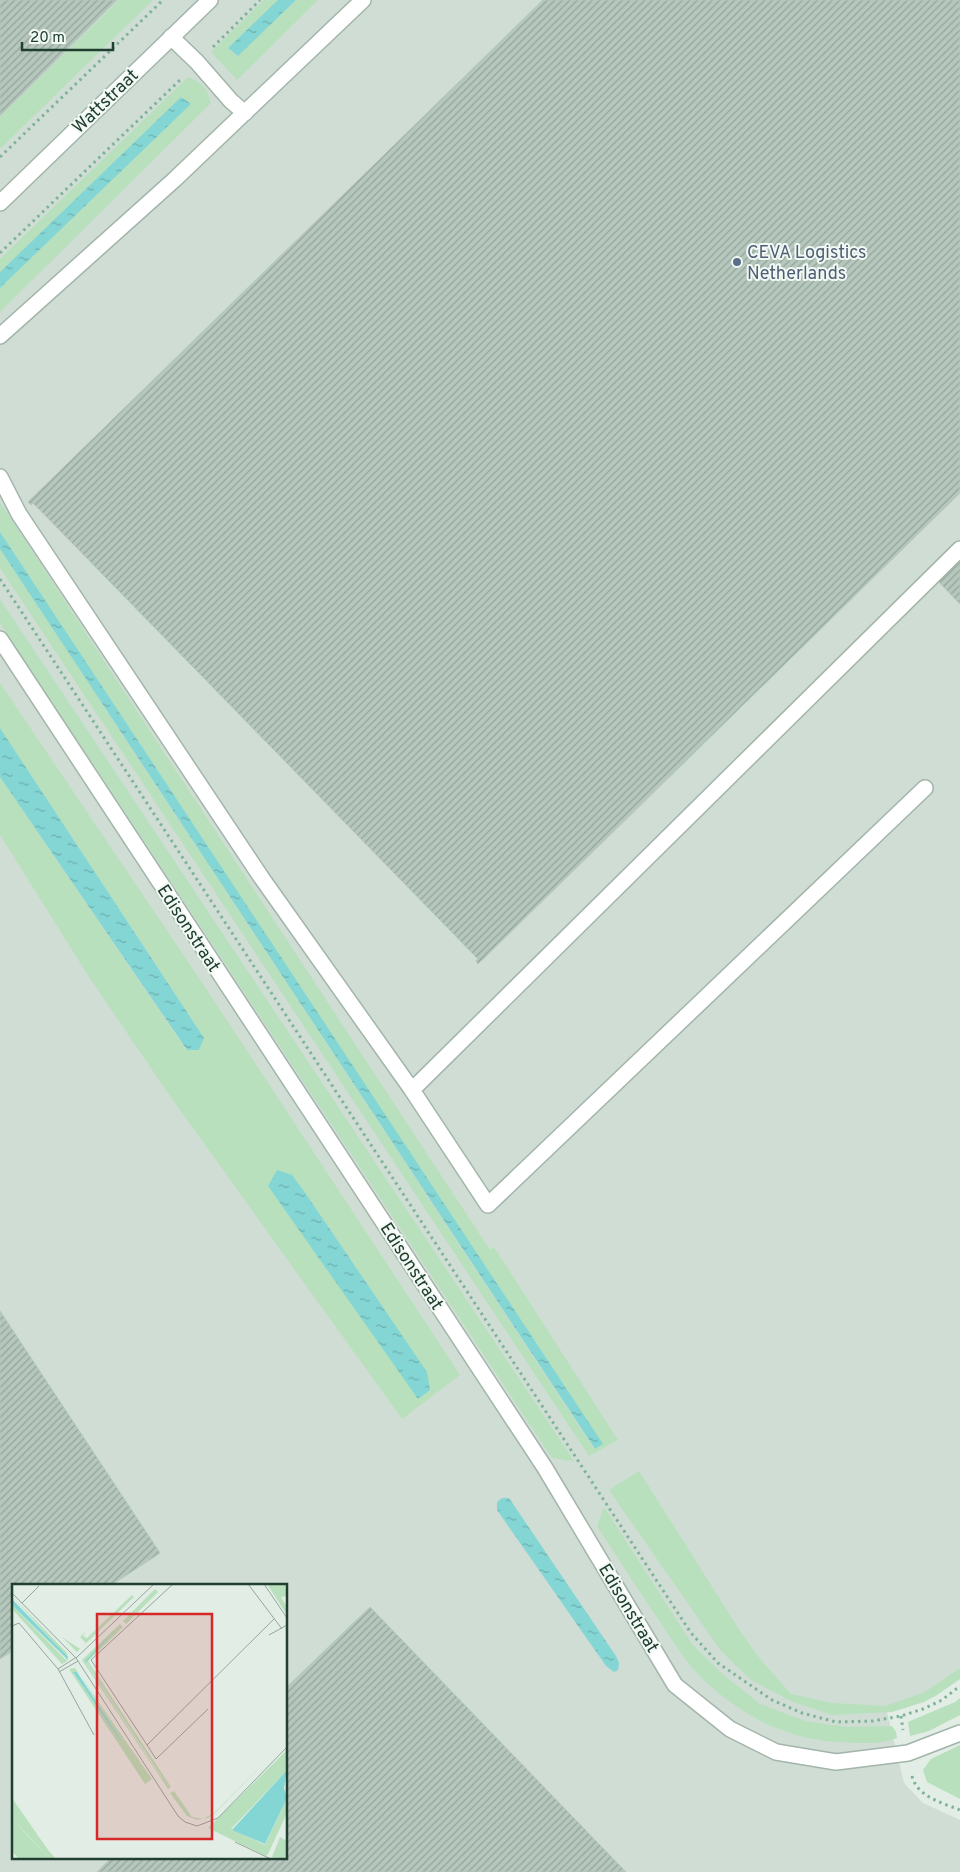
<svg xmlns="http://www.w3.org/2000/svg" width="960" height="1872" font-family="Overpass,sans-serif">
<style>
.built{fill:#cfddd4;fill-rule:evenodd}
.green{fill:#b8e0bc;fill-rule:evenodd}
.water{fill:url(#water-ripples)}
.building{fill:url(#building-hatch);stroke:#b3c7bb}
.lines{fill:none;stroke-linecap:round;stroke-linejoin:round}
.lane-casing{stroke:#a3b5ab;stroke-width:18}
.street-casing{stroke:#a3b5ab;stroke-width:18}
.path{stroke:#7fb399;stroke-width:3;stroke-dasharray:2.5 4;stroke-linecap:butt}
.lane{stroke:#fff;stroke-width:15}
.street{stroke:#fff;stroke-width:15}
.service-dot{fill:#5c6f8a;stroke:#f2f9f4;stroke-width:2}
.labels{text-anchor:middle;stroke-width:4;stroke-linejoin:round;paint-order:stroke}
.street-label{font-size:18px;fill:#203f31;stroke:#f2f9f4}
.service-label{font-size:18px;fill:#4e5e75;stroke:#f2f9f4;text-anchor:start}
.inset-road{fill:none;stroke:#94a79d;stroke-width:1}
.view{fill:#d62828;fill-opacity:0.15;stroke:#d62828;stroke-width:2.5}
.inset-edge{fill:none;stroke:#203f31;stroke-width:2.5}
</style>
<defs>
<pattern id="water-ripples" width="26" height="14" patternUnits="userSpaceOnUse" patternTransform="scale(1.25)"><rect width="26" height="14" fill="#84d6d5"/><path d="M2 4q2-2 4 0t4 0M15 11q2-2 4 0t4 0" fill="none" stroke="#6cafad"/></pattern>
<pattern id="building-hatch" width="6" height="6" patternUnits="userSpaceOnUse" patternTransform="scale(1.25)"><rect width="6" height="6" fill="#b6c8be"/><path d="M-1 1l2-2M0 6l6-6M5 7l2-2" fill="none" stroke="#94a49b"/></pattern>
</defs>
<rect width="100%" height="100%" fill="#e1ede5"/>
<!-- built -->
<path class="built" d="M 0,0 L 960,0 L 960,1676 L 955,1681 L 886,1708 L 904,1783 L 923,1803 L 960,1820 L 960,1872 L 0,1872 ZM 14,1586 L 286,1586 L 286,1858 L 14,1858 Z"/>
<!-- green -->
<path class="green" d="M 119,0 L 153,0 L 0,149 L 0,117 Z
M 264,0 L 278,0 L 228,48 L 237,56 L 296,0 L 318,0 L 237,80 L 211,52 Z
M 188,77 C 203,83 207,88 211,103 L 0,312 L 0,288 L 191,104 L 181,97 L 0,272 L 0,259 Z
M 0,502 L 490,1250 L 494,1247 L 618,1440 L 589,1456 L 0,568 L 0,549 L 594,1449 L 602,1444 L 0,532 Z
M 0,599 L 574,1461 L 552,1458 L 0,623 Z
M 0,683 L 205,987 L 460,1375 L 402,1419 L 172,1099 L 89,977 L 0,835 L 0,777 L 186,1050 L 199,1050 L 204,1038 L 0,728 ZM 292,1175 L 304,1191 L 427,1372 Z
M 639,1471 L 740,1631 L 761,1660 L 791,1694 L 832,1703 L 885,1706 L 925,1692 L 960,1668 L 960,1679 L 937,1695 L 924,1702 L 892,1712 L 832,1715 L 791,1701 L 751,1680 L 721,1651 L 609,1490 Z
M 604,1507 L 692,1644 L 719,1671 L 760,1704 L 805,1721 L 846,1727 L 892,1726 L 896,1732 L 897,1738 C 879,1745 860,1743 841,1742 C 785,1741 733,1711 695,1671 C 684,1659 675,1644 666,1631 C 642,1596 620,1561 597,1526 Z
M 960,1698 L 960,1715 L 929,1731 L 910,1736 L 908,1722 L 955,1702 Z
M 960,1745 L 960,1799 L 927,1782 L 923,1770 L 931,1759 Z"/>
<!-- water -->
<path class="water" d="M 278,0 L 296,0 L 238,56 L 228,48 Z
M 181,97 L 191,104 L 0,288 L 0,272 Z
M 0,532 L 603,1444 L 595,1449 L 0,549 Z
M 0,728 L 204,1038 L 199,1050 L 187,1050 L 0,777 Z
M 277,1170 L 292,1175 L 304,1191 L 427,1372 L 430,1390 L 418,1399 L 268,1186 Z
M 502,1498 L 509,1498 L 616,1656 L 619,1663 L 618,1670 L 614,1672 L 606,1666 L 497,1510 L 497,1502 Z"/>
<!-- building -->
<path class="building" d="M 0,0 L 117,0 L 0,116 Z
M 543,0 L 960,0 L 960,493 L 478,964 L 476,961 L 478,959 L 33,503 L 31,505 L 28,502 Z
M 960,558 L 960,604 L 937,580 Z
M 0,1311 L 160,1553 L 110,1586 L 14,1586 L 14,1650 L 0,1659 Z
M 370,1607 L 626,1872 L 97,1872 L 111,1858 L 286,1858 L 286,1688 Z"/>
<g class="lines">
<!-- lane casing -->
<g class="lane-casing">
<path id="lane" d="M 171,37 L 197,62 L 231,101 L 245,113
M 0,336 L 174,180 L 363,0
M 0,477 L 19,514 L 261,877 L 412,1090
M 925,788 L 488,1205 L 412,1090 L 960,549"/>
</g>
<!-- street casing -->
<g class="street-casing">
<path id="street" d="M 0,203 L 210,0
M 0,639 L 545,1468 L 675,1685 L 730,1729 L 776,1752 L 836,1762 L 908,1753 L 960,1733"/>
</g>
<!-- path -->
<path class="path" d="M 213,47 L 260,0
M 0,157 L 163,0
M 0,253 L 182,78
M 0,579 L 691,1633 L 718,1663 L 772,1700 L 802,1713 L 836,1722 L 873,1721 L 901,1716 L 923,1709 L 942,1700 L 960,1686
M 901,1716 L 903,1730
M 912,1776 C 917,1797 943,1803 960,1810"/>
<!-- lane -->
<use href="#lane" class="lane"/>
<!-- street -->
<use href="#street" class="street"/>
</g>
<!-- markers -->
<circle class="service-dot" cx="737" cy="262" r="5"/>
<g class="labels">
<!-- street labels -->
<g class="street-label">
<text transform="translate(105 101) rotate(-44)" y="6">Wattstraat</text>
<text transform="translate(189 928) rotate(57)" y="6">Edisonstraat</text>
<text transform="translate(412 1266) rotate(57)" y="6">Edisonstraat</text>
<text transform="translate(629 1608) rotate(59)" y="6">Edisonstraat</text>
</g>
<!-- service labels -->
<g class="service-label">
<text x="747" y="258">CEVA Logistics<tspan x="747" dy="21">Netherlands</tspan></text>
</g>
</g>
<!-- overview -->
<g transform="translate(12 1584)">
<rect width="275" height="275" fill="#e1ede5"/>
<path d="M 255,0 L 273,0 L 275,12 L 269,13 L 275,23 L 275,31 ZM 143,5 L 146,8 L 114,40 L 111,37 ZM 120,11 L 122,13 L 65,68 L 50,53 L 68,65 L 74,59 L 68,53 L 74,47 L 71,52 L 75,54 ZM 0,12 L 55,69 L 56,75 L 54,78 L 50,80 L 0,25 L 0,21 L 54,76 L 55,73 ZM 108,40 L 111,43 L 76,77 L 159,203 L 156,205 L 70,76 ZM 74,79 L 75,79 L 157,204 L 141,181 ZM 63,84 L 140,195 L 133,200 L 57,85 ZM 61,88 L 66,88 L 109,156 L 108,156 ZM 275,166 L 275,186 L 219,245 L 253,261 L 275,214 L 275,229 L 256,270 L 254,272 L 196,244 ZM 253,178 L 202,230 L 196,234 L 185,236 L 175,232 L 158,209 L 162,207 L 180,233 L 191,235 L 202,229 ZM 0,214 L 36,266 L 44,275 L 38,275 L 0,234 ZM 268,253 L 275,257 L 275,275 L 260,273 Z" fill="#b8e0bc" fill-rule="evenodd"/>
<path d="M 0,234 L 15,251 L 38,275 L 7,275 L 0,267 Z" fill="#b8e0bc"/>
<path d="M 0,15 L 56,73 L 55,75 L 0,21 ZM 107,42 L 74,78 L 157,204 L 73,77 ZM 61,88 L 65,88 L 109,156 L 108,156 ZM 275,186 L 272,204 L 275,214 L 253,260 L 220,246 Z" fill="#84d6d5"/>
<path class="inset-road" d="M 236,0 L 270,45M 252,0 L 275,34M 0,9 L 64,74 L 166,232 L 173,238 L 185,242 L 206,234 L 275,163M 10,19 L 27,2M 0,42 L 7,39 L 46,85 L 82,151M 257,51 L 275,41M 64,74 L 142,0M 46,85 L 63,74M 47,88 L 66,77M 196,125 L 144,175 L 135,161 L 262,35M 135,161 L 79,76 L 161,0M 223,258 L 259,275"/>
<path class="view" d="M 85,30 L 200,30 L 200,255 L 85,255 Z"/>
<rect width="275" height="275" class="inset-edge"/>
</g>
<!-- scale -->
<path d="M22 42v8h91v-8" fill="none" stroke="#203f31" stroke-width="2.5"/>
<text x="30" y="42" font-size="15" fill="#203f31" stroke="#f2f9f4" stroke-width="4" paint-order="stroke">20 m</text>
</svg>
